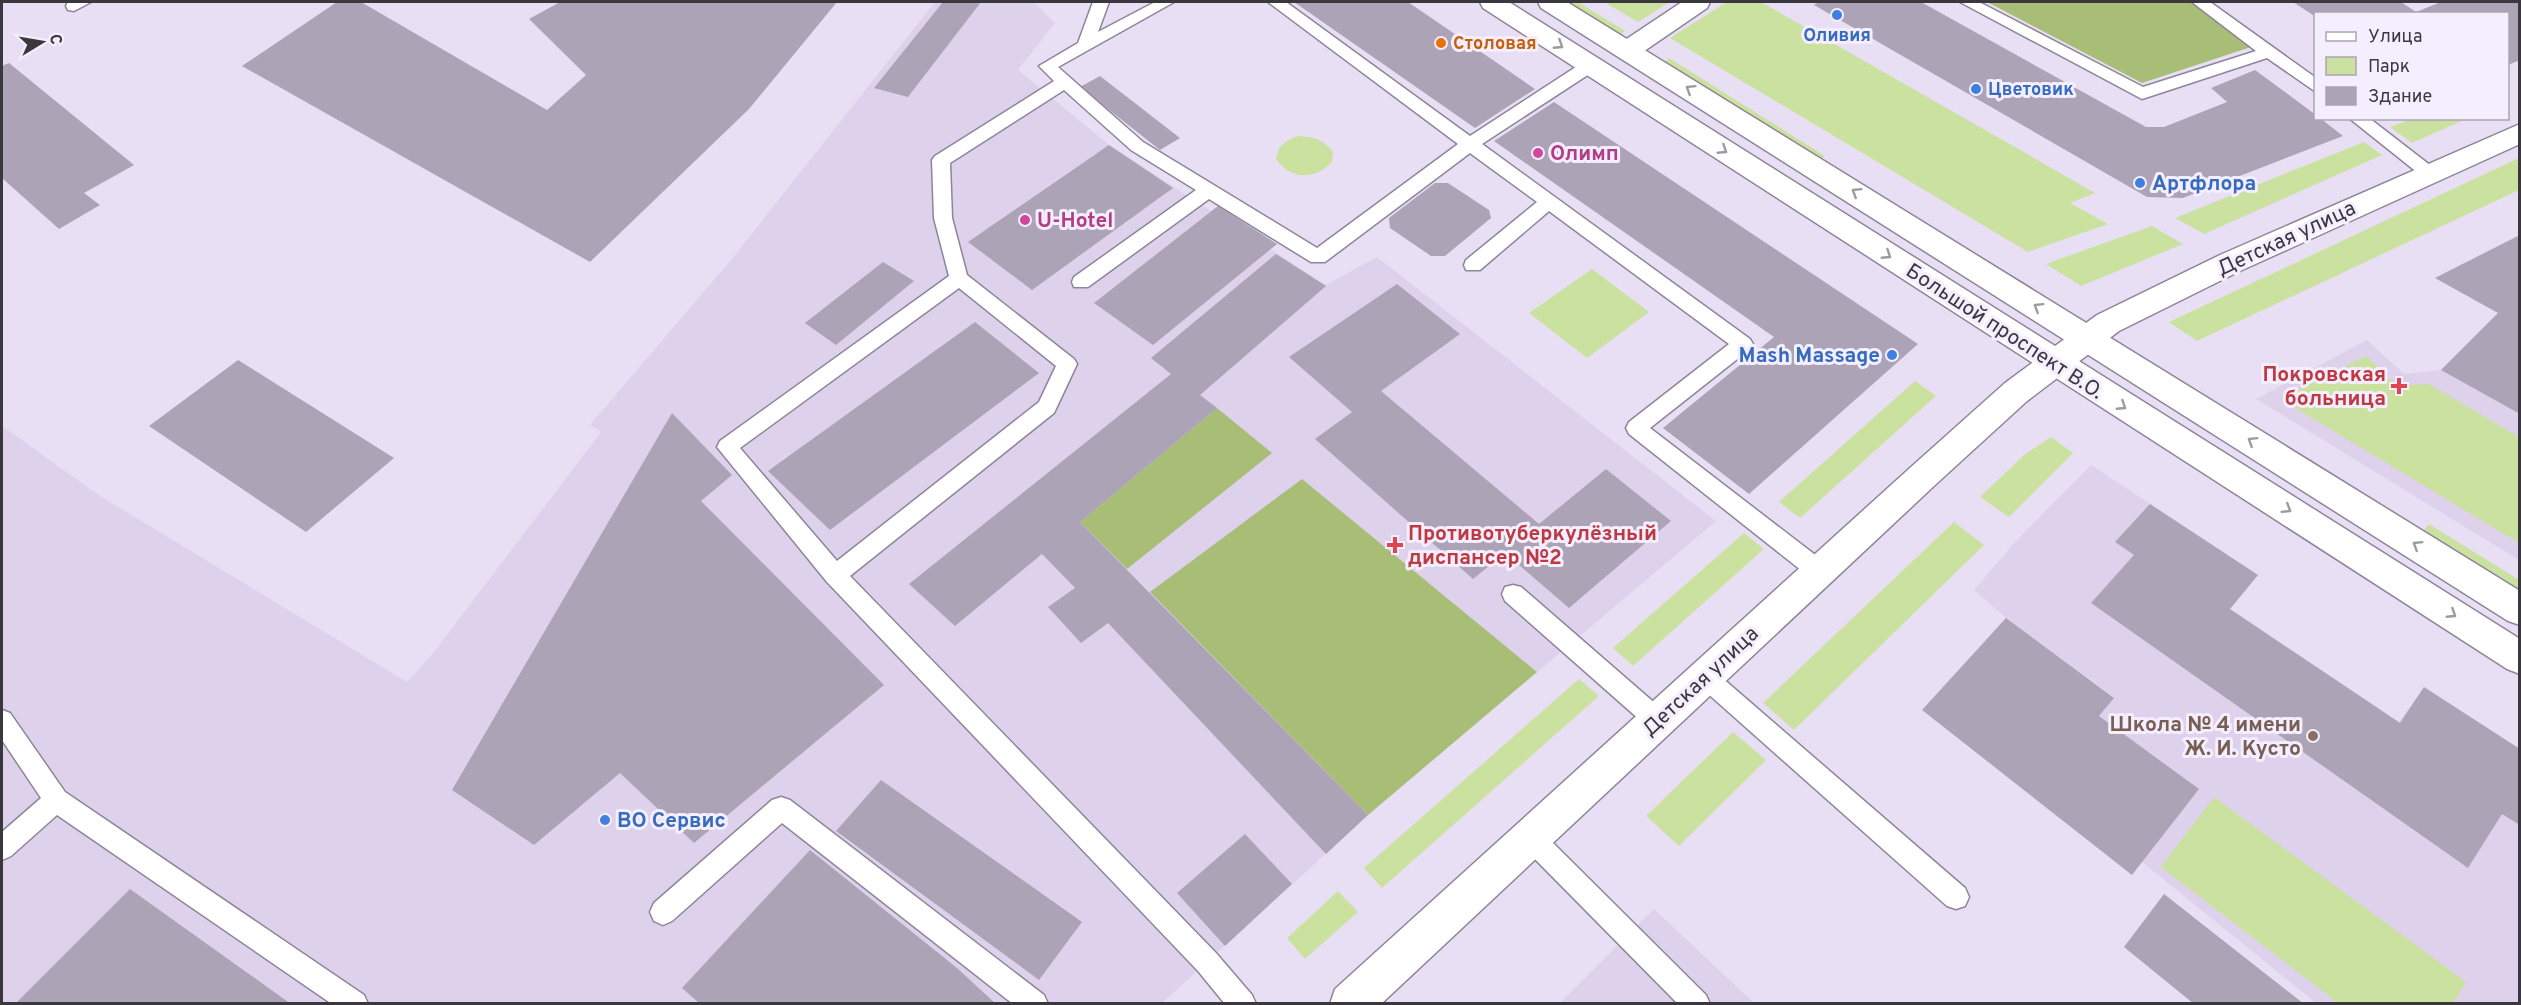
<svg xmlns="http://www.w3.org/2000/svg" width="2521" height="1005" font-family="Overpass,sans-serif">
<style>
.built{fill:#ded1ec;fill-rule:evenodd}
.green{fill:#cbe19f}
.forest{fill:#a8be77}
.building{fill:#ada3b6}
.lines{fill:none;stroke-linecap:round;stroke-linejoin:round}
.service-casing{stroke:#8e8597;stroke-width:3}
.minor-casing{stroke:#8e8597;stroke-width:3}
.secondary-casing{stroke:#8e8597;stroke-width:3}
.service{fill:#fff;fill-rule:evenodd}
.minor{fill:#fff;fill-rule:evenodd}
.secondary{fill:#fff;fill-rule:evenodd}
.oneway{stroke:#9d9b9f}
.shop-dot{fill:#3f7fe0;stroke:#f5eefe;stroke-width:2}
.food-dot{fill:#e8710a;stroke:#f5eefe;stroke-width:2}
.hotel-dot{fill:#d1479c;stroke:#f5eefe;stroke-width:2}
.health-dot{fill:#e0444e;stroke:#f5eefe;stroke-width:2}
.education-dot{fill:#8d6e63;stroke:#f5eefe;stroke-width:2}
.labels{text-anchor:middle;stroke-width:6;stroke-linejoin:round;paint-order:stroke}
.far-shop-label{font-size:18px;font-weight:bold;fill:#366cbe;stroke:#f5eefe}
.far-food-label{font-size:18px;font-weight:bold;fill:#c56008;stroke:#f5eefe;text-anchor:start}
.hotel-label{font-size:21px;font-weight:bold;fill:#b23c85;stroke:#f5eefe;text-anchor:start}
.shop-label{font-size:21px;font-weight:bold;fill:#366cbe;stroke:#f5eefe;text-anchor:start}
.street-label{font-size:21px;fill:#3b373f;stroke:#f5eefe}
.health-label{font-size:21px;font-weight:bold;fill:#be3a42;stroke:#f5eefe;text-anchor:end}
.education-label{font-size:21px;font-weight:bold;fill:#785e54;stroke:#f5eefe;text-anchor:end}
</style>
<rect width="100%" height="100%" fill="#e9dff4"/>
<!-- built -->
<path class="built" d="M 935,2 L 1033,2 L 1055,23 L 1018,70 L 1109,145 L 1326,285 L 1377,257 L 1716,521 L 1368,815 L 1162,1003 L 2,1003 L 2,426 L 97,494 L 407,682 L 434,652 L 601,432 L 590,425 L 731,260 ZM 1080,522 L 1150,592 L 1108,623 L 1042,554 Z
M 2519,235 L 2519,560 L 2256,399 L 2367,340 L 2404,374 L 2441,370 L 2498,313 L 2435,278 Z
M 2091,465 L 2258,575 L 2230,609 L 2399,722 L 2424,687 L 2519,749 L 2519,1003 L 2316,1003 L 2142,862 L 2099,716 L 2114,697 L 2006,618 L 1974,590 L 2017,540 Z
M 1654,909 L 1754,1003 L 1559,1004 Z"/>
<!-- green -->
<path class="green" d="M 1553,2 L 1578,2 L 1625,31 L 1613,40 Z
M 1604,2 L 1670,2 L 1638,22 Z
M 1727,2 L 1761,2 L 2095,193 L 2070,203 L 2108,224 L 2028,252 L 1670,38 Z
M 1669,58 L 1825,156 L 1814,164 L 1659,67 Z
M 2411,119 L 2411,118 L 2466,119 L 2412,143 L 2390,127 Z
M 1298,136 C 1314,137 1323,139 1333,152 L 1332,162 C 1315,180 1291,180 1276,159 C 1278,145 1285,141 1298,136 Z
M 2364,142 L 2382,155 L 2204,234 L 2175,218 Z
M 2519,158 L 2519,190 L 2197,341 L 2169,322 Z
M 2152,226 L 2183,244 L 2081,286 L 2046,264 Z
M 1592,269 L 1649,312 L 1587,358 L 1529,313 Z
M 2366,356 L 2396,385 L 2429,384 L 2519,437 L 2519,543 L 2280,399 Z
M 1915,381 L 1936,396 L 1800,518 L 1779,502 Z
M 2051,437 L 2073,453 L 2009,517 L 1980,497 L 2024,455 Z
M 1954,522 L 1984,545 L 1794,730 L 1763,703 Z
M 2429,524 L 2519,580 L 2519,591 L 2423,531 Z
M 1744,533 L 1764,549 L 1633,666 L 1613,648 Z
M 1579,679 L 1599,696 L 1382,888 L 1364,868 Z
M 1733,732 L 1766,760 L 1679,846 L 1646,816 Z
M 2214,797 L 2466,982 L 2453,1003 L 2338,1003 L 2161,867 Z
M 1338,891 L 1358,912 L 1305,959 L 1287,938 Z"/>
<!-- forest -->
<path class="forest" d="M 1987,2 L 2194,2 L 2254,46 L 2142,83 Z
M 1217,408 L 1272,453 L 1127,569 L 1080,522 Z
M 1302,479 L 1537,672 L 1368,815 L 1150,592 Z"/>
<!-- building -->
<path class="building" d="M 337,2 L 361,2 L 547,110 L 586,75 L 529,19 L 560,2 L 837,2 L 749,109 L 590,262 L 242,66 Z
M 943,2 L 981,2 L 908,97 L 874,88 Z
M 1294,2 L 1408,2 L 1535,89 L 1475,128 Z
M 1818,2 L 1921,2 L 2146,127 L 2164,127 L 2227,102 L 2211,88 L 2255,70 L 2316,115 L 2316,118 L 2320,118 L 2343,136 L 2183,198 L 2147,197 L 1814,5 Z
M 2293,2 L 2401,2 L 2416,12 L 2441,2 L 2520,2 L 2520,60 L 2508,65 L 2508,14 L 2316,14 L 2316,17 Z
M 9,63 L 134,165 L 84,193 L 100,205 L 59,229 L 2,178 L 2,66 Z
M 1100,76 L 1180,138 L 1160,150 L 1080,87 Z
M 1554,102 L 1918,344 L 1749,494 L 1663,428 L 1774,337 L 1494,141 Z
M 1109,145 L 1173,188 L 1032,290 L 968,242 Z
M 1435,183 L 1448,183 L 1489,210 L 1491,218 L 1445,256 L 1431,256 L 1390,228 L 1389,218 Z
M 1218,206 L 1277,244 L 1153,345 L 1094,303 Z
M 2520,235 L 2520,414 L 2441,370 L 2498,313 L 2435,278 Z
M 1276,254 L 1326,286 L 1200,395 L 1217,408 L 1080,522 L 1368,815 L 1326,854 L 1108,623 L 1081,643 L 1048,607 L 1075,588 L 1042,554 L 955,626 L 909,584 L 1171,374 L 1151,358 Z
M 883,262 L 914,281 L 836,345 L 805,323 Z
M 1397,284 L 1460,334 L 1381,391 L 1539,524 L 1606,469 L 1671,521 L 1569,608 L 1505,553 L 1473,579 L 1315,439 L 1352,412 L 1289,357 Z
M 975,322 L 1039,373 L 830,530 L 768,471 Z
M 238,360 L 394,458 L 306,532 L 149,426 Z
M 672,413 L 732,475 L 701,501 L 884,685 L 694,843 L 620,773 L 534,845 L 452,790 Z
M 2150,504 L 2258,575 L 2230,609 L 2400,723 L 2424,687 L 2520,749 L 2520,825 L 2502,814 L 2468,868 L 2091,603 L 2134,555 L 2115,542 Z
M 2006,618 L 2114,698 L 2099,716 L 2199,789 L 2132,875 L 1922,710 Z
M 881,780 L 1082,922 L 1039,980 L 836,831 Z
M 1245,834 L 1292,884 L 1225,946 L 1177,893 Z
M 810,850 L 957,968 L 996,1004 L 700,1004 L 682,988 Z
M 130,889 L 291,1004 L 15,1004 Z
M 2164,894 L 2304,1004 L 2194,1004 L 2124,947 Z"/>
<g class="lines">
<!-- service casing -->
<g class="service-casing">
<path id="service" d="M 68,2 L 91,2 L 74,11 L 68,10 L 66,6 Z
M 1093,2 L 1109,2 L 1098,32 L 1155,2 L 1174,2 L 1058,67 L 1143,142 L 1317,248 L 1458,144 L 1268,2 L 1286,2 L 1470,136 L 1585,61 L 1597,61 L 1599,65 L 1597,69 L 1482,144 L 1750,339 L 1753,344 L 1750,349 L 1650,428 L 1827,564 L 1830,571 L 1827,578 L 1819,580 L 1811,578 L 1629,434 L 1626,428 L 1629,422 L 1729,344 L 1549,211 L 1480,270 L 1466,270 L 1464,265 L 1466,260 L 1537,202 L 1470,153 L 1325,262 L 1311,262 L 1209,199 L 1088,287 L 1074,287 L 1072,282 L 1074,277 L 1196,190 L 1131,150 L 1064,90 L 950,163 L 952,218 L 967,275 L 1074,359 L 1077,364 L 1054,413 L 850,576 L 1216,953 L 1252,995 L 1256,1004 L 1225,1004 L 1198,971 L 827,582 L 717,447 L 720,441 L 949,276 L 934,218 L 932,160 L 935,156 L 1054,81 L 1039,66 L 1078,43 ZM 959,288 L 1056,366 L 1039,402 L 837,561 L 740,448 Z
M 1960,2 L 1979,2 L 2143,87 L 2256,51 L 2192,2 L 2210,2 L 2316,78 L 2316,92 L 2267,58 L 2142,99 Z
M 2349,118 L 2369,118 L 2435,169 L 2438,173 L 2435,177 L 2423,177 Z
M 1513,585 L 1521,587 L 1665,712 L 1669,720 L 1665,728 L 1657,731 L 1649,728 L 1505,601 L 1502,594 L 1505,587 Z
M 1705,667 L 1713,670 L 1965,888 L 1969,897 L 1965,906 L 1956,909 L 1947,906 L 1697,684 L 1694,677 L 1697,670 Z
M 2,710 L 10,713 L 65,792 L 364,995 L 368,1004 L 332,1004 L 57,815 L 11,856 L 2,860 L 2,832 L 41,798 L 2,740 Z
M 781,797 L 790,800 L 1044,995 L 1048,1004 L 1013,1004 L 782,823 L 672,921 L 663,925 L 654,921 L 650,912 L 654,903 L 772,800 Z
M 1530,825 L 1539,829 L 1706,995 L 1710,1004 L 1678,1004 L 1521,845 L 1518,837 L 1521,829 Z"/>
</g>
<!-- minor casing -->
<g class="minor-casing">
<path id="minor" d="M 1682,2 L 1710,2 L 1707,8 L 1637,56 L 1628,58 L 1619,56 L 1615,50 L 1619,44 Z
M 2520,124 L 2520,144 L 2240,271 L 2119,331 L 2027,401 L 1935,485 L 1381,1004 L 1330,1004 L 1335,989 L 1911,467 L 2005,383 L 2097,315 L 2220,255 Z"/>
</g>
<!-- secondary casing -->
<g class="secondary-casing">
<path id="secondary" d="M 1480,2 L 1509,2 L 2520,639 L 2520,674 L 2507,669 L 1483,8 Z
M 1538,2 L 1567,2 L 2520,591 L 2520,625 L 2508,621 L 1541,8 Z"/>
</g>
<!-- service -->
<use href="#service" class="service"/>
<!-- minor -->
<use href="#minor" class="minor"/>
<!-- secondary -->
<use href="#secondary" class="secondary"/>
</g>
<!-- one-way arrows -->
<defs><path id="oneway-chevron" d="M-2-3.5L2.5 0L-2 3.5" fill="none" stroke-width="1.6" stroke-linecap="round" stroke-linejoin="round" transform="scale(1.5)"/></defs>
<g class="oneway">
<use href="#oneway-chevron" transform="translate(1559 45) rotate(33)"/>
<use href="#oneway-chevron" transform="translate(1690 89) rotate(-148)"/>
<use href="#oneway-chevron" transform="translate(1723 150) rotate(33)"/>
<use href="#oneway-chevron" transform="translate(1856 192) rotate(-148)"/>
<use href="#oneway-chevron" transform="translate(1887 255) rotate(33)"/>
<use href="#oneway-chevron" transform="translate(2038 307) rotate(-148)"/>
<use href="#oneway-chevron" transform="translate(2122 406) rotate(33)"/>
<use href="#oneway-chevron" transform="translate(2252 441) rotate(-148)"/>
<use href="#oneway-chevron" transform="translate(2287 509) rotate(32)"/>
<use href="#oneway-chevron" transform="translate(2417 545) rotate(-148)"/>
<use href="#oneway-chevron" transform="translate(2452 614) rotate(33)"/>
</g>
<!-- markers -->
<g class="shop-dot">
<circle cx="1837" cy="15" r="6"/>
<circle cx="1976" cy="89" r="6"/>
<circle cx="2140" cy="183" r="6"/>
<circle cx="1892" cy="355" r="6"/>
<circle cx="605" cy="820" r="6"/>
</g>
<circle class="food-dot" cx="1441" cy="43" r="6"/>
<g class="hotel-dot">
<circle cx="1538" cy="153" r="6"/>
<circle cx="1025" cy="220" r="6"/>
</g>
<g class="health-dot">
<path d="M2396 377h6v6h6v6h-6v6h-6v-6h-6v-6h6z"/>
<path d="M1392 536h6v6h6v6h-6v6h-6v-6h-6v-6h6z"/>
</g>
<circle class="education-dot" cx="2313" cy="736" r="6"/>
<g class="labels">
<!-- far-shop labels -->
<g class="far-shop-label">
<text x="1837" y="41">Оливия</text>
<text x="1988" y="95" text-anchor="start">Цветовик</text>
</g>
<!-- far-food labels -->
<g class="far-food-label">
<text x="1453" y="49">Столовая</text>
</g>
<!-- hotel labels -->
<g class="hotel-label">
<text x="1550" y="160">Олимп</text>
<text x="1037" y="227">U-Hotel</text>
</g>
<!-- shop labels -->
<g class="shop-label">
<text x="2152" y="190">Артфлора</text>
<text x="1880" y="362" text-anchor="end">Mash Massage</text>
<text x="617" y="827">ВО Сервис</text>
</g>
<!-- street labels -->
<g class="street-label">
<text transform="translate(2286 238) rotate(-25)" y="7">Детская улица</text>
<text transform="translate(2005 331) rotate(33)" y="7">Большой проспект В.О.</text>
<text transform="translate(1700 681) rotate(-43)" y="7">Детская улица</text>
</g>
<!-- health labels -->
<g class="health-label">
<text x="2386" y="381">Покровская<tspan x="2386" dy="24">больница</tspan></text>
<text x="1408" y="540" text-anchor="start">Противотуберкулёзный<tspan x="1408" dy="24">диспансер №2</tspan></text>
</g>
<!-- education labels -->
<g class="education-label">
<text x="2301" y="731">Школа № 4 имени<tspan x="2301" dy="24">Ж. И. Кусто</tspan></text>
</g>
</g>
<!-- border -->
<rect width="2521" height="1005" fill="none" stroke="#3b373f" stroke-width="6"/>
<!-- legend -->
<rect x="2314" y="12" width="195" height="108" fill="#f5eefe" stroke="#aba5b2" stroke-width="1.5"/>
<rect x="2326" y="32" width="30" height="9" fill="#ffffff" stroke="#aba5b2" stroke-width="1.5"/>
<text x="2368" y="42" font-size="18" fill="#3b373f">Улица</text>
<rect x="2326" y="57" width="30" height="18" fill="#cbe19f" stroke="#aba5b2" stroke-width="1.5"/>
<text x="2368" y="72" font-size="18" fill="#3b373f">Парк</text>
<rect x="2326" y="87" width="30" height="18" fill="#ada3b6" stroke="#aba5b2" stroke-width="1.5"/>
<text x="2368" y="102" font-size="18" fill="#3b373f">Здание</text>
<!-- north arrow -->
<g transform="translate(42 42) rotate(79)" stroke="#f5eefe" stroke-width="4.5" paint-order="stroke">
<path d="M0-4.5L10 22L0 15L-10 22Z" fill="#3b373f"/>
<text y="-9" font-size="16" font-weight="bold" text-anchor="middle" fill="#3b373f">С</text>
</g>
</svg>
